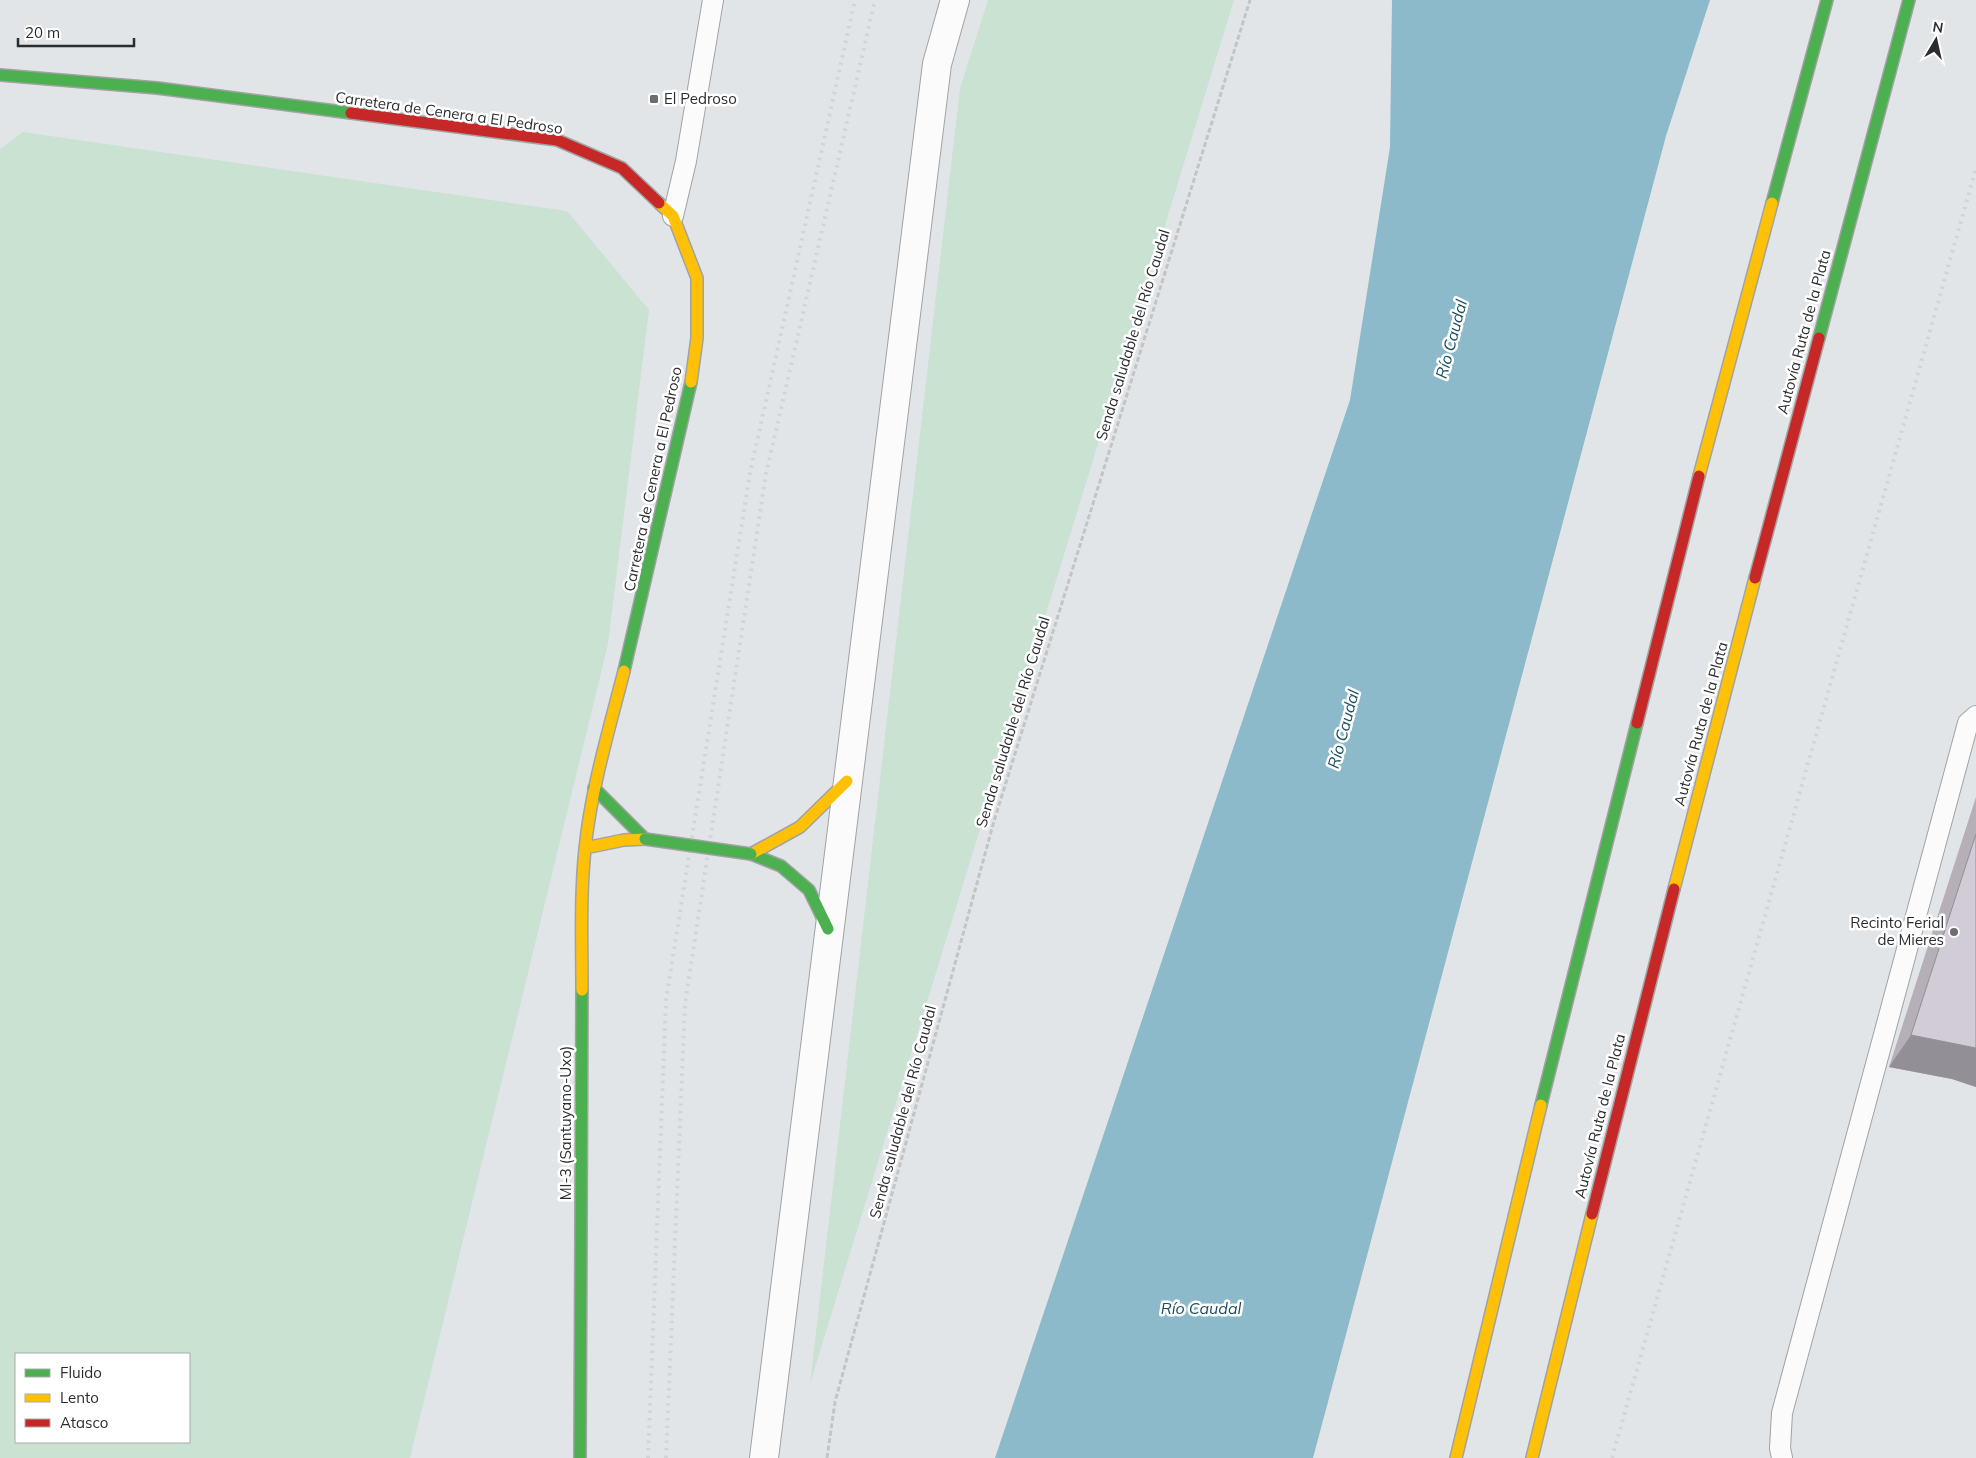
<svg xmlns="http://www.w3.org/2000/svg" width="1976" height="1458" font-family="Mulish,sans-serif">
<style>
.green{fill:#c9e2d1;fill-rule:evenodd}
.water{fill:#8dbaca}
.lines{fill:none;stroke-linecap:round;stroke-linejoin:round}
.lane-casing{stroke:#a0a2a4;stroke-width:22}
.street-casing{stroke:#a0a2a4;stroke-width:30}
.fast-casing{stroke:#a0a2a4;stroke-width:14}
.slow-casing{stroke:#a0a2a4;stroke-width:14}
.jam-casing{stroke:#a0a2a4;stroke-width:14}
.path{stroke:#c3c4c5;stroke-width:3;stroke-dasharray:5 2.5;stroke-linecap:butt}
.lane{stroke:#fbfbfc;stroke-width:20}
.street{stroke:#fbfbfc;stroke-width:28}
.fast{stroke:#4caf50;stroke-width:11}
.slow{stroke:#ffc107;stroke-width:11}
.jam{stroke:#c62828;stroke-width:11}
.rail{stroke:#d4d4d5;stroke-width:4;stroke-dasharray:2.5 5;stroke-linecap:butt}
.fast-bridge-casing{stroke:#a0a2a4;stroke-width:14;stroke-linecap:butt}
.fast-bridge{stroke:#4caf50;stroke-width:11}
.wall{fill:#b5afb8}
.shaded-wall{fill:#938f96}
.building{fill:#d2ccd6;stroke:#938f96}
.poi-dot{fill:#6b6d6f;stroke:#fff;stroke-width:2}
.labels{text-anchor:middle;stroke-width:5;stroke-linejoin:round;paint-order:stroke}
.poi-label{font-size:15px;fill:#2b2c2e;stroke:#fff;text-anchor:start}
.street-label{font-size:15px;fill:#2b2c2e;stroke:#fff}
.water-label{font-size:16px;font-style:italic;fill:#184f5e;stroke:#fff}
</style>
<rect width="100%" height="100%" fill="#e2e5e8"/>
<!-- green -->
<path class="green" d="M 988,0 L 1234,0 L 810,1384 L 960,88 Z
M 23,132 L 567,211 L 649,310 L 608,644 L 410,1458 L 0,1458 L 0,149 ZM 189,1354 L 189,1442 L 16,1442 L 16,1354 Z"/>
<!-- water -->
<path class="water" d="M 1392,0 L 1710,0 L 1666,136 L 1313,1458 L 995,1458 L 1350,400 L 1390,147 Z"/>
<g class="lines">
<!-- lane casing -->
<g class="lane-casing">
<path id="lane" d="M 673,216 L 686,161 L 713,0
M 1782,1458 L 1780,1448 L 1782,1413 L 1968,723 L 1976,716"/>
</g>
<!-- street casing -->
<g class="street-casing">
<path id="street" d="M 764,1458 L 937,64 L 955,0"/>
</g>
<!-- fast casing -->
<g class="fast-casing">
<path id="fast" d="M 0,75 L 157,88 L 351,113
M 1772,203 L 1827,0
M 1819,338 L 1909,0
M 624,671 L 691,382
M 594,788 L 645,839
M 751,854 L 781,866 L 809,890 L 828,929
M 1541,1105 L 1637,723
M 580,1458 L 582,990"/>
</g>
<!-- slow casing -->
<g class="slow-casing">
<path id="slow" d="M 659,203 L 673,216 L 697,278 L 697,338 L 691,382
M 1699,476 L 1772,203
M 585,848 L 624,840 L 645,839
M 751,854 L 800,827 L 847,781
M 1674,889 L 1755,578
M 582,990 C 582,943 580,896 585,849 C 591,789 609,730 624,671
M 1456,1458 L 1541,1105
M 1532,1458 L 1592,1214"/>
</g>
<!-- jam casing -->
<g class="jam-casing">
<path id="jam" d="M 351,113 L 557,140 L 622,168 L 659,203
M 1755,578 L 1819,338
M 1637,723 L 1699,476
M 1592,1214 L 1674,889"/>
</g>
<!-- path -->
<path class="path" d="M 827,1458 L 835,1402 L 994,821 L 1250,0"/>
<!-- lane -->
<use href="#lane" class="lane"/>
<!-- street -->
<use href="#street" class="street"/>
<!-- fast -->
<use href="#fast" class="fast"/>
<!-- slow -->
<use href="#slow" class="slow"/>
<!-- jam -->
<use href="#jam" class="jam"/>
<!-- rail -->
<path class="rail" d="M 648,1458 L 666,1000 L 750,473 L 855,0
M 666,1458 L 685,1004 L 766,474 L 875,0
M 1612,1458 L 1976,168"/>
<!-- fast-bridge casing -->
<g class="fast-bridge-casing">
<path id="fast-bridge" d="M 645,839 L 751,854"/>
</g>
<!-- fast-bridge -->
<use href="#fast-bridge" class="fast-bridge"/>
</g>
<!-- wall -->
<path class="wall" d="M 1976,797 L 1976,1087 L 1952,1079 L 1889,1067 Z"/>
<!-- shaded-wall -->
<path class="shaded-wall" d="M 1911,1035 L 1976,1048 L 1976,1087 L 1952,1079 L 1889,1067 Z"/>
<!-- building -->
<path class="building" d="M 1976,834 L 1976,1048 L 1911,1035 Z"/>
<!-- markers -->
<g class="poi-dot">
<rect x="649" y="94" width="10" height="10" rx="2.5"/>
<circle cx="1954" cy="932" r="5"/>
</g>
<g class="labels">
<!-- poi labels -->
<g class="poi-label">
<text x="664" y="104">El Pedroso</text>
<text x="1944" y="928" text-anchor="end">Recinto Ferial<tspan x="1944" dy="17">de Mieres</tspan></text>
</g>
<!-- street labels -->
<g class="street-label">
<text transform="translate(449 113) rotate(8)" y="5">Carretera de Cenera a El Pedroso</text>
<text transform="translate(1804 332) rotate(-75)" y="5">Autovía Ruta de la Plata</text>
<text transform="translate(1133 335) rotate(-73)" y="5">Senda saludable del Río Caudal</text>
<text transform="translate(653 479) rotate(-78)" y="5">Carretera de Cenera a El Pedroso</text>
<text transform="translate(1013 722) rotate(-73)" y="5">Senda saludable del Río Caudal</text>
<text transform="translate(1701 724) rotate(-75)" y="5">Autovía Ruta de la Plata</text>
<text transform="translate(903 1112) rotate(-75)" y="5">Senda saludable del Río Caudal</text>
<text transform="translate(1600 1116) rotate(-76)" y="5">Autovía Ruta de la Plata</text>
<text transform="translate(566 1123) rotate(-90)" y="5">MI-3 (Santuyano-Uxo)</text>
</g>
<!-- water labels -->
<g class="water-label">
<text transform="translate(1451 339) rotate(-75)" y="6">Río Caudal</text>
<text transform="translate(1343 729) rotate(-75)" y="6">Río Caudal</text>
<text x="1201" y="1314">Río Caudal</text>
</g>
</g>
<!-- legend -->
<rect x="15" y="1353" width="175" height="90" fill="#ffffff" stroke="#aaabab"/>
<rect x="25" y="1369" width="25" height="8" fill="#4caf50" stroke="#aaabab"/>
<text x="60" y="1378" font-size="15" fill="#2b2c2e">Fluido</text>
<rect x="25" y="1394" width="25" height="8" fill="#ffc107" stroke="#aaabab"/>
<text x="60" y="1403" font-size="15" fill="#2b2c2e">Lento</text>
<rect x="25" y="1419" width="25" height="8" fill="#c62828" stroke="#aaabab"/>
<text x="60" y="1428" font-size="15" fill="#2b2c2e">Atasco</text>
<!-- north arrow -->
<g transform="translate(1936 40) rotate(9)" stroke="#ffffff" stroke-width="4" paint-order="stroke">
<path d="M0-4L9 19L0 12L-9 19Z" fill="#2b2c2e"/>
<text y="-8" font-size="14" font-weight="bold" text-anchor="middle" fill="#2b2c2e">N</text>
</g>
<!-- scale -->
<path d="M18 38v8h116v-8" fill="none" stroke="#2b2c2e" stroke-width="2.5"/>
<text x="25" y="38" font-size="15" fill="#2b2c2e" stroke="#ffffff" stroke-width="4" paint-order="stroke">20 m</text>
</svg>
